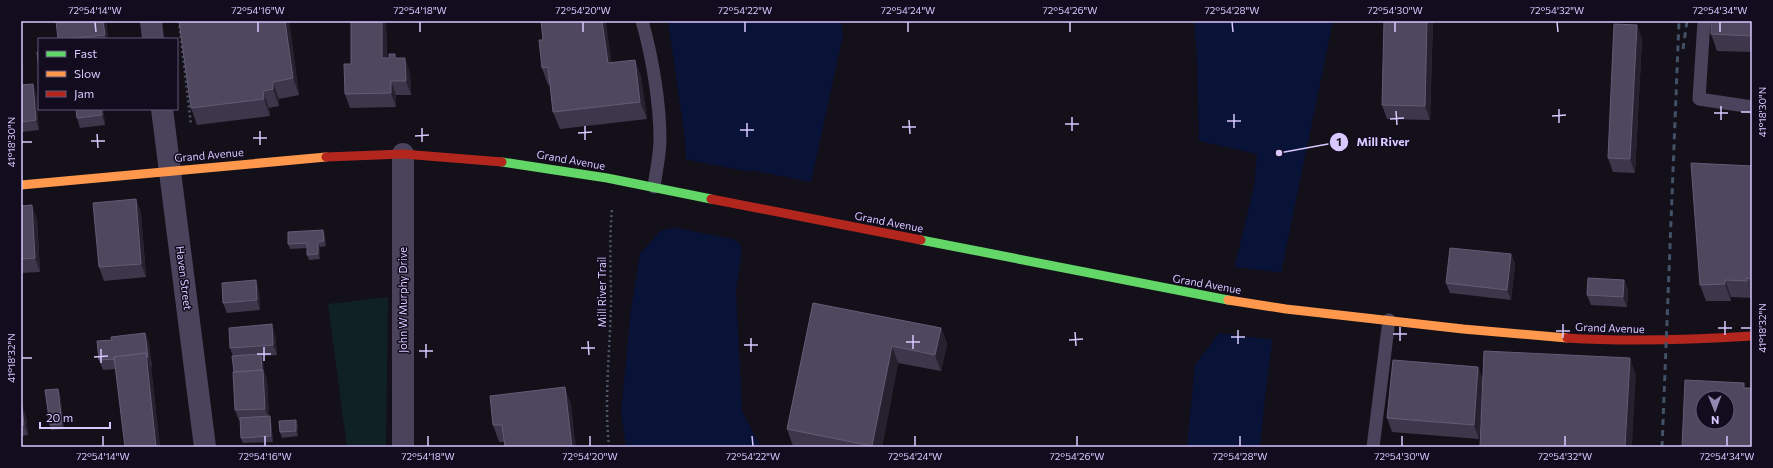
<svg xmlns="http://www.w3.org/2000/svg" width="1773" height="468" font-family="Commissioner,sans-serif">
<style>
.green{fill:#102126}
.water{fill:#091237}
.pier{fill:#13101a}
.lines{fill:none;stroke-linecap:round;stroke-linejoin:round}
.path{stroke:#4d5767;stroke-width:2.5;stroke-dasharray:2 3;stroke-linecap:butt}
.lane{stroke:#49445b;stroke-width:13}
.street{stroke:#49445b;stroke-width:22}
.fast{stroke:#63d668;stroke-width:9}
.slow{stroke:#ff974d;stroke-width:9}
.jam{stroke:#b3261e;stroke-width:9}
.rail{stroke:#425165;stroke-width:3;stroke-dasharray:6 5;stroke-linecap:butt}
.wall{fill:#3e374b}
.shaded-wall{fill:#26212f}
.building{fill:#4e475e;stroke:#645b77;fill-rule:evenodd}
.ticks{fill:none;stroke:#d8c8ff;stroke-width:1.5}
.labels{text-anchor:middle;stroke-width:3;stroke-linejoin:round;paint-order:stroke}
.street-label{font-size:11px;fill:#d8c8ff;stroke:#120c1e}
.leader{fill:none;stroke:#d8c8ff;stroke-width:1.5}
.callout-dot{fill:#d8c8ff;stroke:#120c1e;stroke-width:1.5}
.mark-label{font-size:12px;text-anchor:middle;font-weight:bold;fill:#111}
.callout-label{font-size:12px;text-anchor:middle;font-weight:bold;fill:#d8c8ff;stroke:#120c1e;stroke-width:3;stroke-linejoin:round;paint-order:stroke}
.neatline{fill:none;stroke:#d8c8ff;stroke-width:1.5}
.ticks-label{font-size:10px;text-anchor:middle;fill:#d8c8ff}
</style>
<rect width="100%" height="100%" fill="#13101a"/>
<!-- green -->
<path class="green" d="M 388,297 L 386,447 L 347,447 L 328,304 Z"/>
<!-- water -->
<path class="water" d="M 668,21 L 841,21 L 843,35 L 811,182 L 750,170 L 735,239 L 742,248 L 736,292 L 742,411 L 761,447 L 626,447 L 621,412 L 631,310 L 640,254 L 660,231 L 681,226 L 686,158 L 685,139 Z
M 1194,21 L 1333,21 L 1282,268 L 1265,397 L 1260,447 L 1187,447 L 1195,365 L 1219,333 L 1254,186 L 1257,154 L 1199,141 L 1197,57 Z"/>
<!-- pier -->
<path class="pier" d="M 684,159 L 756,173 L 751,173 L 738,240 L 676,228 L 676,225 L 679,224 Z
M 1234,267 L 1284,273 L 1274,340 L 1217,333 Z"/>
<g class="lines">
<!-- path -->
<path class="path" d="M 179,21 L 191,125
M 609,447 C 604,399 610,351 611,303 C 611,272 609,241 612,209"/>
<!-- lane -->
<path class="lane" d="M 642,21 C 652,55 660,103 660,139 C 660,155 656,171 654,187
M 1704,21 L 1699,99 L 1752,107
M 1373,447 L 1389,320"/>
<!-- street -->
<path class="street" d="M 151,21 L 153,39
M 162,109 L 205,447
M 403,154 L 403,447"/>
<!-- fast -->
<path class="fast" d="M 502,162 L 607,178 L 711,199
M 921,240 L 1228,300"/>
<!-- slow -->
<path class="slow" d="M 21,185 L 326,157
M 1228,300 L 1286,309 L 1463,329 L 1567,338"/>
<!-- jam -->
<path class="jam" d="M 326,157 L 403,154 L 502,162
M 711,199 L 921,240
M 1567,338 C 1629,342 1690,340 1752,336"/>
<!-- rail -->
<path class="rail" d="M 1683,49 L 1687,21
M 1662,447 L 1679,21"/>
</g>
<!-- wall -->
<path class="wall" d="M 106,21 L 108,39 L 58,39 Z
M 179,21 L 289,21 L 299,95 L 279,99 L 279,106 L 269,108 L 270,116 L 197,125 L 191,108 Z
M 349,21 L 386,21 L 387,58 L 396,58 L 410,72 L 411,95 L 396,95 L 396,107 L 350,108 L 345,94 L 351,64 L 351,21 Z
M 1433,21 L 1430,120 L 1387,119 L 1382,105 Z
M 1752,21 L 1752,52 L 1717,51 L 1711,34 Z
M 1637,25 L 1642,39 L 1635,173 L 1613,172 L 1608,158 Z
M 543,40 L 612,63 L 635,60 L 641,77 L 647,119 L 560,129 L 553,112 L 550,84 L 548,85 L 542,68 Z
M 21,62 L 22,65 L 23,78 L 21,78 Z
M 33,84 L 36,94 L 39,130 L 21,132 L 21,85 Z
M 103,109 L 105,125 L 80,128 L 77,118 Z
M 1752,166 L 1752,298 L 1731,297 L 1731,301 L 1706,301 L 1700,285 Z
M 136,199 L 141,213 L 146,277 L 104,281 L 99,267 Z
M 21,206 L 37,219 L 40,272 L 21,273 Z
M 323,230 L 325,236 L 326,246 L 320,247 L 320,259 L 309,260 L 307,255 L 307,248 L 290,249 L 288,244 Z
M 1511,254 L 1515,264 L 1511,300 L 1450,293 L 1446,283 Z
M 256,280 L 259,291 L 260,310 L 227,313 L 223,303 Z
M 1624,280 L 1628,290 L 1627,307 L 1591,305 L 1587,295 Z
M 813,303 L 941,328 L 947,344 L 941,371 L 898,363 L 882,447 L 798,447 L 793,446 L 787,429 Z
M 145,333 L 149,343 L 152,367 L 151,367 L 160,447 L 116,369 L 103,370 L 99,360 L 112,340 Z
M 275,334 L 277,355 L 262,356 L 263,359 L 264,372 L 267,380 L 269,416 L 271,421 L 273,442 L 243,443 L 241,438 L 240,420 L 239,420 L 235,410 L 233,356 L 230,348 Z
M 1478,367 L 1483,381 L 1479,439 L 1392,432 L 1387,418 Z
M 58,389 L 60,394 L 64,429 L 51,430 L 50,425 Z
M 571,404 L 504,442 L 499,442 L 493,425 Z
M 21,406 L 22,406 L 26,416 L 28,435 L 21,436 Z
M 296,420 L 298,426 L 298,436 L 282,438 L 280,432 Z"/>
<!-- shaded-wall -->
<path class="shaded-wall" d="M 103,21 L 106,21 L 108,39 L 106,39 L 105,35 Z
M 285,21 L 289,21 L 299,95 L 293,78 Z
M 382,21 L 386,21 L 387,72 L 382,58 Z
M 602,21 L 606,21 L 614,80 L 608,63 Z
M 1427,21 L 1433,21 L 1430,120 L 1425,106 Z
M 1637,25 L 1642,39 L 1635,173 L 1630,159 Z
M 405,58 L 410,72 L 411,95 L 406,81 Z
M 635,60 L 641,77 L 647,119 L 640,102 Z
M 21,62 L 22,65 L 23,78 L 21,73 Z
M 391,81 L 396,95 L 396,107 L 391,93 Z
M 273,82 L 279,99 L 279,106 L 273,89 Z
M 33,84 L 36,94 L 39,130 L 36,120 Z
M 263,91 L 269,108 L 270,116 L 264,99 Z
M 101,109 L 103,109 L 105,125 L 102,115 Z
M 136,199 L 141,213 L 146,277 L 141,264 Z
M 32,205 L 37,219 L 40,272 L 35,258 Z
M 323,230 L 325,236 L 326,246 L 324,241 Z
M 318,242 L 320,247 L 320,259 L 318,254 Z
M 1511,254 L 1515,264 L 1511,300 L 1507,290 Z
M 1746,278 L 1752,294 L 1752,296 Z
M 256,280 L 259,291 L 260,310 L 257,300 Z
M 1624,280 L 1628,290 L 1627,307 L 1623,297 Z
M 1725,280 L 1731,297 L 1731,301 L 1725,284 Z
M 272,324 L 275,334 L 277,355 L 273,345 Z
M 941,328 L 947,344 L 941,371 L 935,355 Z
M 145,333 L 149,343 L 152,367 L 148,357 Z
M 892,346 L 898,363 L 882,447 L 873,447 L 872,446 Z
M 146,353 L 151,367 L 160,447 L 156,447 Z
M 261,354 L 263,359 L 264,372 L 267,380 L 269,419 L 265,409 Z
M 1630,358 L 1636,375 L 1632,447 L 1625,447 Z
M 1478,367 L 1483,381 L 1479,439 L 1474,425 Z
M 565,387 L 571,404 L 576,447 L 572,447 Z
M 58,389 L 60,394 L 64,429 L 62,424 Z
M 22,406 L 26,416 L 28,435 L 24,425 Z
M 270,416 L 271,421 L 273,442 L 271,436 Z
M 296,420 L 298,426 L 298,436 L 296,431 Z"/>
<!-- building -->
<path class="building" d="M 56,21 L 103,21 L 105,35 L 65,39 L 58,39 Z
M 179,21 L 285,21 L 293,78 L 273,82 L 273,89 L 263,91 L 264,99 L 191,108 Z
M 351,21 L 382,21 L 382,58 L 389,58 L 389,54 L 395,54 L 395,58 L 405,58 L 406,81 L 391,81 L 391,93 L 345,94 L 344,64 L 351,64 Z
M 541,21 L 602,21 L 608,63 L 635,60 L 640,102 L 553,112 L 548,67 L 542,68 L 539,40 L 543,40 Z
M 1384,21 L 1427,21 L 1425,106 L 1382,105 Z
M 1711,21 L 1752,21 L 1752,36 L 1711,34 Z
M 1614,24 L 1637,25 L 1630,159 L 1608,158 Z
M 37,52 L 39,52 L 39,70 Z
M 33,84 L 36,120 L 21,122 L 21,85 Z
M 76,109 L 101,109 L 102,115 L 77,118 Z
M 1691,163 L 1752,166 L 1752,279 L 1746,278 L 1747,281 L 1725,280 L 1725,284 L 1700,285 Z
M 136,199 L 141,264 L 99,267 L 93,203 Z
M 32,205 L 35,258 L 21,259 L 21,206 Z
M 323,230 L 324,241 L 318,242 L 318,254 L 307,255 L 307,243 L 288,244 L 288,232 Z
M 1450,248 L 1511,254 L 1507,290 L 1446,283 Z
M 1588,278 L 1624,280 L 1623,297 L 1587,295 Z
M 256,280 L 257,300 L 223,303 L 222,283 Z
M 813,303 L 941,328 L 935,355 L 892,346 L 872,446 L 787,429 Z
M 272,324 L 273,345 L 230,348 L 229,328 Z
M 145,333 L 148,357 L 147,357 L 146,353 L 114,357 L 115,361 L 114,361 L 114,359 L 99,360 L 97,341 L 112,340 L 111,337 Z
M 1484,351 L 1630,358 L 1625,447 L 1480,447 Z
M 146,353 L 156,447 L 125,447 L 114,357 Z
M 261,354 L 262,370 L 234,372 L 232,356 Z
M 1393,360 L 1478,367 L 1474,425 L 1387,418 Z
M 263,370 L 265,409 L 235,410 L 233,372 Z
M 1685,380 L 1744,383 L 1744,388 L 1752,388 L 1752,447 L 1682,447 ZM 1703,398 L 1727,398 L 1727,422 L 1703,422 Z
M 565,387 L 572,447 L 505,447 L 502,425 L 493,425 L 490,396 Z
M 58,389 L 62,424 L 50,425 L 45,390 Z
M 21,406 L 22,406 L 24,425 L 21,425 Z
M 270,416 L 271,436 L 241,438 L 240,418 Z
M 296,420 L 296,431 L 280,432 L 279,421 Z"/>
<!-- ticks -->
<path class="ticks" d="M 95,22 L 96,32M 258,22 L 258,32M 420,22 L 420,32M 583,22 L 583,32M 745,22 L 745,32M 908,22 L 908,32M 1070,22 L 1070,32M 1232,22 L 1233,32M 1395,22 L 1395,32M 1557,22 L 1558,32M 1720,22 L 1720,32M 1721,106 L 1721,120M 1559,109 L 1559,123M 1396,111 L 1397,125M 1741,112 L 1751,112M 1714,113 L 1728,113M 1234,114 L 1234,128M 1552,116 L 1566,115M 1072,117 L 1072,131M 1390,119 L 1404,118M 909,120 L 910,134M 1227,121 L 1241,121M 747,123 L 747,137M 1065,124 L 1079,124M 585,126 L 585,140M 902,127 L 916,127M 422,128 L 422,142M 740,130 L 754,130M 260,131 L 260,145M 578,133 L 592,132M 97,134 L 98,148M 415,136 L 429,135M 253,138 L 267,138M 91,141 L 105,141M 22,142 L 32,142M 1725,321 L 1725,335M 1563,324 L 1563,338M 1400,327 L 1400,341M 1718,328 L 1732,328M 1741,328 L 1751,328M 1238,330 L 1238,344M 1556,331 L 1570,331M 1075,332 L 1076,346M 1393,334 L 1407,334M 913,335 L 913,349M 1231,337 L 1245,337M 751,338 L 751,352M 1069,340 L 1083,339M 588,341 L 589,355M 906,342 L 920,342M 426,344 L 426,358M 744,345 L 758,345M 264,347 L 264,361M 581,348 L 595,348M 101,349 L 101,363M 419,351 L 433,351M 257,354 L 271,354M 94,357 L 108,356M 22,358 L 32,358M 103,436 L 103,446M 265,436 L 265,446M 428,436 L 428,446M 590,436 L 590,446M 752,436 L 753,446M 915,436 L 915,446M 1077,436 L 1077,446M 1240,436 L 1240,446M 1402,436 L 1402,446M 1565,436 L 1565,446M 1727,436 L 1727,446"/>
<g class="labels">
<!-- street labels -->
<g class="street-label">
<text transform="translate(209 155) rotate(-5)" y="4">Grand Avenue</text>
<text transform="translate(571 160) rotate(10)" y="4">Grand Avenue</text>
<text transform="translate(889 222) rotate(11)" y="4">Grand Avenue</text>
<text transform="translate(184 278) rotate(83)" y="4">Haven Street</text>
<text transform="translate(1207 284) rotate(10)" y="4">Grand Avenue</text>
<text transform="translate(602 292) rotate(-90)" y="4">Mill River Trail</text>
<text transform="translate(403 300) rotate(-90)" y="4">John W Murphy Drive</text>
<text transform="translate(1610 328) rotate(2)" y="4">Grand Avenue</text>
</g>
</g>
<!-- callouts -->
<path class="leader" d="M1279 153L1339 142"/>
<g class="callout-dot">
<circle cx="1279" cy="153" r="4"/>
<circle cx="1339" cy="142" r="10"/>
</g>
<g class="mark-label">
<text x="1339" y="146">1</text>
</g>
<g class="callout-label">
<text x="1383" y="146">Mill River</text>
</g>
<!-- border -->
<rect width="1773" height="468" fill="none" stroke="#120c1e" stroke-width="44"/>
<!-- legend -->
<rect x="38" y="38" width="140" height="72" fill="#120c1e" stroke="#615778"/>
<rect x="46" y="51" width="20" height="6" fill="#63d668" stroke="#615778"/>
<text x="74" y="58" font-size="12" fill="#d8c8ff">Fast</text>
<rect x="46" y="71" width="20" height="6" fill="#ff974d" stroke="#615778"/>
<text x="74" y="78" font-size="12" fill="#d8c8ff">Slow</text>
<rect x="46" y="91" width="20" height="6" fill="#b3261e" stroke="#615778"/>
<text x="74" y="98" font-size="12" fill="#d8c8ff">Jam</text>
<!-- north arrow -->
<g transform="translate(1715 410) rotate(179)"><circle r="19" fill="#120c1e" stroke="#615778"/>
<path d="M0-3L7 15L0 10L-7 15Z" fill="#9388af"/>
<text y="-6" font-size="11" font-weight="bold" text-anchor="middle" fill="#d8c8ff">N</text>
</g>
<!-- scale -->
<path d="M40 422v6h70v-6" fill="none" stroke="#d8c8ff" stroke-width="2"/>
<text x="46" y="422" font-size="12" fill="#d8c8ff" stroke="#120c1e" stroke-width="3" paint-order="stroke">20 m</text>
<rect x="22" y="22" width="1729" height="424" class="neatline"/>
<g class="ticks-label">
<text x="95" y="14">72°54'14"W</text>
<text x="258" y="14">72°54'16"W</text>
<text x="420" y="14">72°54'18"W</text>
<text x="583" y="14">72°54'20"W</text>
<text x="745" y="14">72°54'22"W</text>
<text x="908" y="14">72°54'24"W</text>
<text x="1070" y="14">72°54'26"W</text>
<text x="1232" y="14">72°54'28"W</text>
<text x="1395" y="14">72°54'30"W</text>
<text x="1557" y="14">72°54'32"W</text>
<text x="1720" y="14">72°54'34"W</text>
<text transform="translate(1762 112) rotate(-90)" y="4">41°18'30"N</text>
<text transform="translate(11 142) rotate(-90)" y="4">41°18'30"N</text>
<text transform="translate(1762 328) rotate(-90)" y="4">41°18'32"N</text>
<text transform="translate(11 358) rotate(-90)" y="4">41°18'32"N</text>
<text x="103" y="460">72°54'14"W</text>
<text x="265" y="460">72°54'16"W</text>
<text x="428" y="460">72°54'18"W</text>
<text x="590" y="460">72°54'20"W</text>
<text x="753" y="460">72°54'22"W</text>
<text x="915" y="460">72°54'24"W</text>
<text x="1077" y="460">72°54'26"W</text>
<text x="1240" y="460">72°54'28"W</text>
<text x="1402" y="460">72°54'30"W</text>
<text x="1565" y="460">72°54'32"W</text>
<text x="1727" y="460">72°54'34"W</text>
</g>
</svg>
